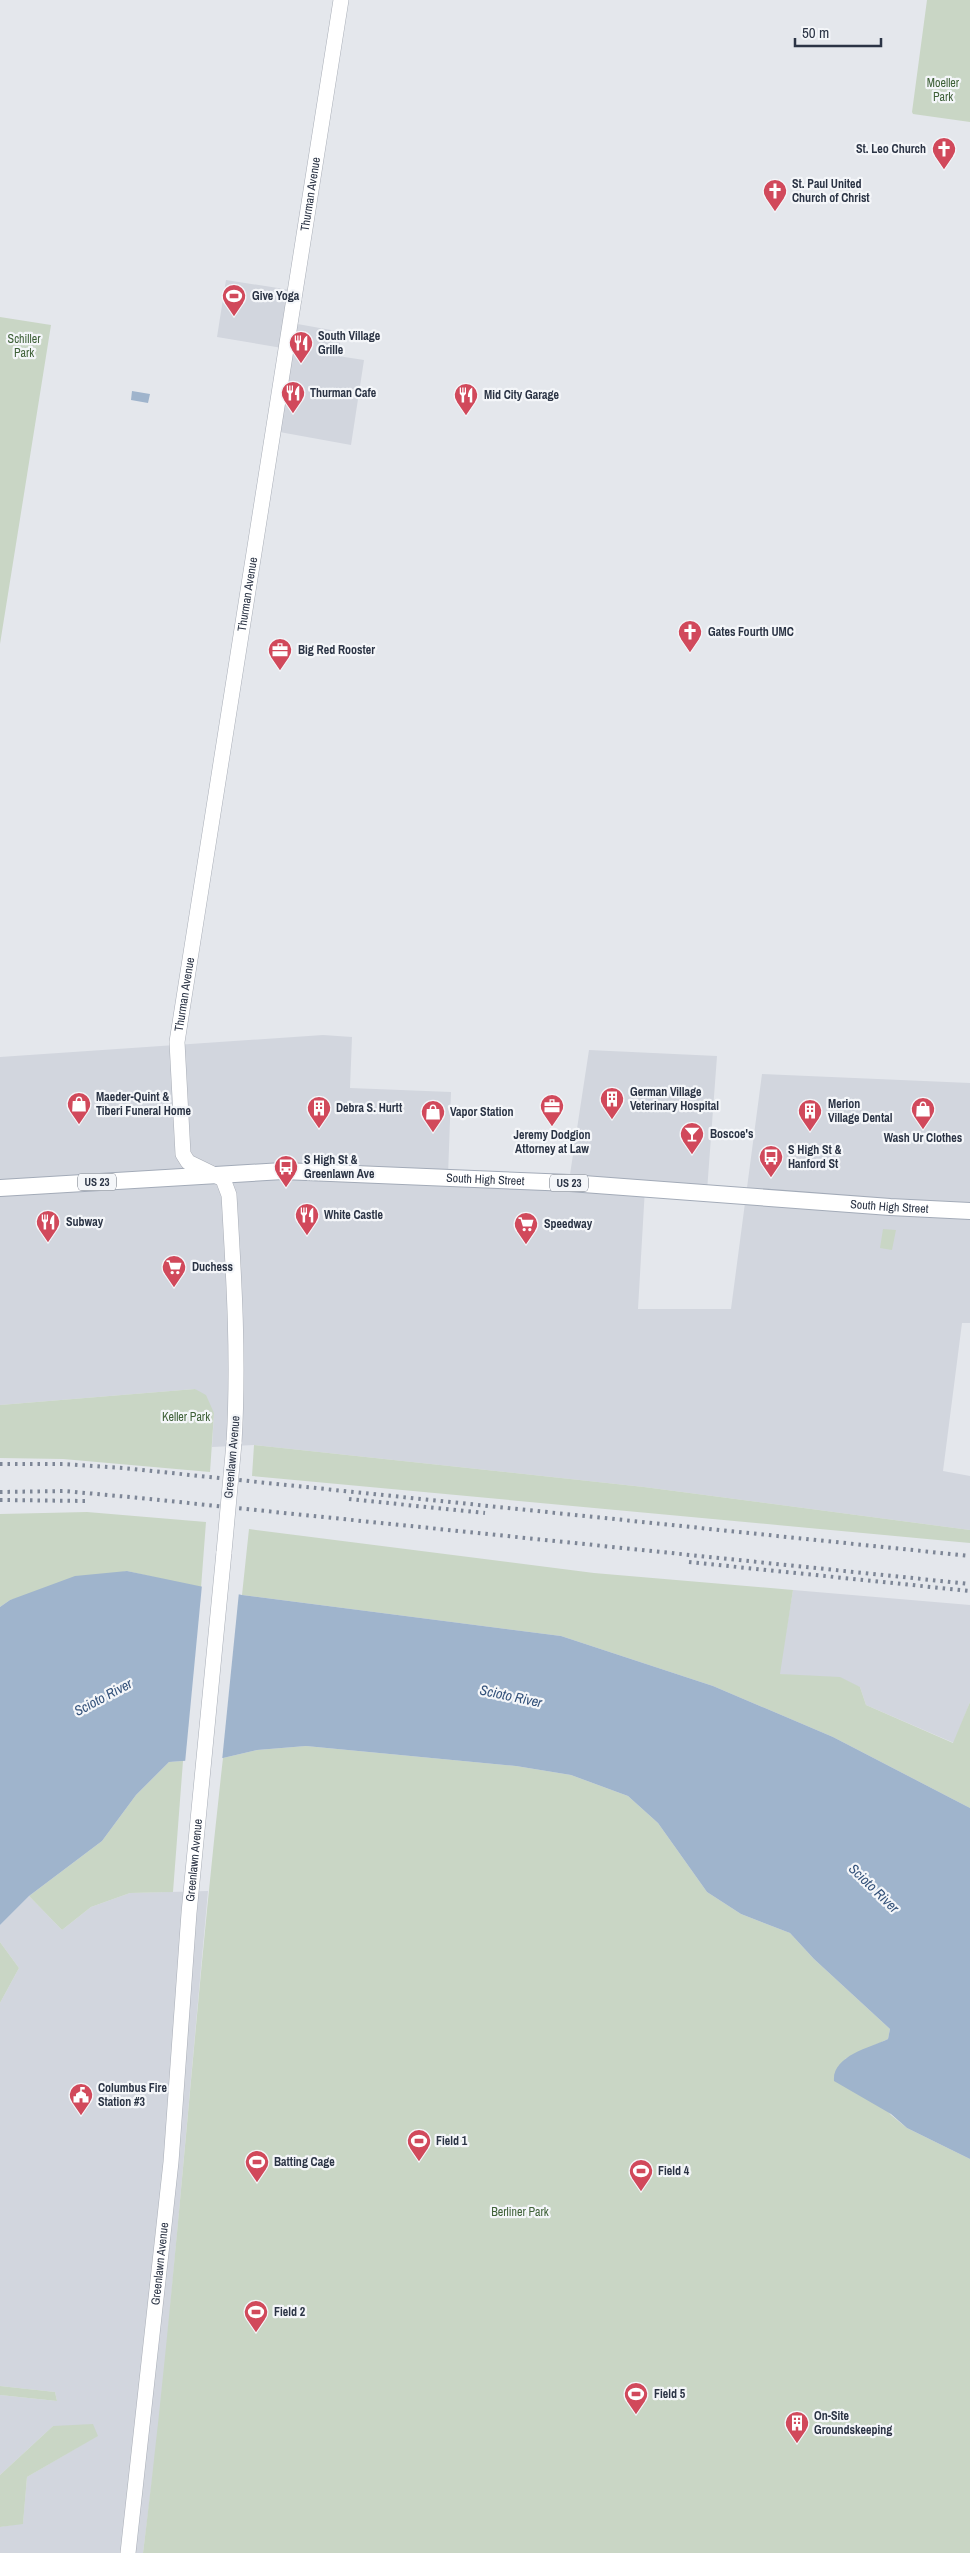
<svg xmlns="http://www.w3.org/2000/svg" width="970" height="2553" font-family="'Archivo Narrow',sans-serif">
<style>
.built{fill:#d2d6de}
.green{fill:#c9d6c5}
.water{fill:#9fb4cc}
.pier{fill:#e4e7ec}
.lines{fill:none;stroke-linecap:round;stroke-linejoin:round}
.secondary-casing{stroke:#a9aeb7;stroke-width:16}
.primary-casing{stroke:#a3abb8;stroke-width:18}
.secondary{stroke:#fff;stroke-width:15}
.primary{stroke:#fff;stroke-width:16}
.rail{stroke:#7d8696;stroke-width:4;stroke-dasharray:2.5 5;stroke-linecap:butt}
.secondary-bridge-casing{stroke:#a9aeb7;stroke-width:16;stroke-linecap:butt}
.secondary-bridge{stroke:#fff;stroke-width:15}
.labels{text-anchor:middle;stroke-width:4.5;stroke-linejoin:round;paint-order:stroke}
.shield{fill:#f4f6f9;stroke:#676e7b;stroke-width:1}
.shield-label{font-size:11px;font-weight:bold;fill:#2b3445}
.park-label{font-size:12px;fill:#3f6138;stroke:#f4f6f9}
.poi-label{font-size:12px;font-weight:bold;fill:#2b3445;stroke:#f4f6f9;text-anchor:start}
.street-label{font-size:12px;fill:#2b3445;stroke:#f4f6f9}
.water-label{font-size:14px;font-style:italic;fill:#34527a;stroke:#f4f6f9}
</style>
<rect width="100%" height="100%" fill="#e4e7ec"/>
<!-- built -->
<path class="built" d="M 226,280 L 297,291 L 292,323 L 342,332 L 338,356 L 364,360 L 351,445 L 274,431 L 288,349 L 217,337 Z
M 323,1035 L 352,1037 L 350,1088 L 451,1092 L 448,1176 L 569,1181 L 589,1050 L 717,1056 L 707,1191 L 645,1188 L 638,1309 L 731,1309 L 762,1074 L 970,1083 L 970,1323 L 962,1323 L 943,1471 L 970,1476 L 970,1530 L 644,1487 L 254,1445 L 212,1447 L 214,1413 L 195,1389 L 0,1405 L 0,1057 Z
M 793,1590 L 970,1605 L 970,1702 L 954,1743 L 866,1705 L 860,1687 L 779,1674 Z
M 208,1891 L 161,2411 L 143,2553 L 0,2553 L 0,2527 L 23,2523 L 27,2477 L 97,2436 L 53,2426 L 0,2475 L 0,2395 L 57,2401 L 55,2392 L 0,2386 L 0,2003 L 19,1968 L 0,1942 L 0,1925 L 29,1896 L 62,1930 L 91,1907 L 130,1893 Z"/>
<!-- green -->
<path class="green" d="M 927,0 L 970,0 L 970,122 L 913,114 L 912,112 Z
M 0,317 L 51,325 L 0,644 Z
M 883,1229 L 896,1230 L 892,1250 L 880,1248 Z
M 195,1389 L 206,1395 L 214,1413 L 210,1472 L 63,1459 L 0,1458 L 0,1405 Z
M 254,1445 L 644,1487 L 970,1530 L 970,1543 L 252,1476 Z
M 87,1512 L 206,1522 L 201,1588 L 127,1571 L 10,1600 L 0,1607 L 0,1514 Z
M 249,1529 L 594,1573 L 793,1590 L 780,1674 L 840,1677 L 860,1687 L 866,1705 L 953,1743 L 970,1702 L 970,1808 L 833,1737 L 713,1686 L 561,1636 L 242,1595 Z
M 306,1746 L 516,1766 L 571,1775 L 628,1796 L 658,1823 L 707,1892 L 741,1914 L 790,1933 L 814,1959 L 890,2029 L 888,2039 L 845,2059 L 891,2115 L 907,2128 L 970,2159 L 970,2553 L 143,2553 C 176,2289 193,2023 223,1758 L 257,1750 Z
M 183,1761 L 173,1892 L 130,1893 L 91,1907 L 62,1930 L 29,1896 L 102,1841 L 136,1795 L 169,1762 Z
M 0,1942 L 19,1968 L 0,2003 Z
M 0,2386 L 55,2392 L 57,2401 L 0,2395 Z
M 93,2424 L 98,2436 L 27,2477 L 23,2524 L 0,2527 L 0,2475 L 53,2426 Z"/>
<!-- water -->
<path class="water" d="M 132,391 L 150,394 L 148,403 L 131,400 Z
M 127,1571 L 242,1595 L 561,1636 L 713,1686 L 833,1737 L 970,1808 L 970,2159 L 907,2128 L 891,2114 L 834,2081 C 832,2056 869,2048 888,2039 L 890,2029 L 814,1959 L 790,1933 L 741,1914 L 707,1892 L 658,1823 L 628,1796 L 571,1775 L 516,1766 L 306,1746 L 257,1750 L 223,1758 L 169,1762 L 136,1795 L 102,1841 L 29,1896 L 0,1925 L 0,1607 L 10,1600 L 75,1576 Z"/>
<!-- pier -->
<path class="pier" d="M 202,1585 L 239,1592 L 222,1761 L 185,1763 Z"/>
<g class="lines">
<!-- secondary casing -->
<g class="secondary-casing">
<g id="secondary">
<path id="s1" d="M 234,1443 C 239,1360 234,1278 229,1195 L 223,1179 L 188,1162 L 183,1154 L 177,1042 L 341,0"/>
<path id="s2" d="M 128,2553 L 171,2162 L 189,1913 L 224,1552"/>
</g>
</g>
<!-- primary casing -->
<g class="primary-casing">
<g id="primary">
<path id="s3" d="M 0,1188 L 283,1171 L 570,1183 L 890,1207 L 970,1211"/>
</g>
</g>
<!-- secondary -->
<use href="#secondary" class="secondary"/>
<!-- primary -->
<use href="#primary" class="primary"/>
<!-- rail -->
<path class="rail" d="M 0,1464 L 64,1464 L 123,1468 L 970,1556
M 0,1492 L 64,1491 L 140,1498 L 970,1584
M 349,1499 L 485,1513
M 0,1500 L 87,1501
M 689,1562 L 970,1591"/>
<!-- secondary-bridge casing -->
<g class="secondary-bridge-casing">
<path id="secondary-bridge" d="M 224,1552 L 234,1443"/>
</g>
<!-- secondary-bridge -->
<use href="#secondary-bridge" class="secondary-bridge"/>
</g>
<!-- icons -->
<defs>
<g id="church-pin" transform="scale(1.25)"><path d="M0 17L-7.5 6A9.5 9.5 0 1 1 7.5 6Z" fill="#d1495b" stroke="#f4f6f9"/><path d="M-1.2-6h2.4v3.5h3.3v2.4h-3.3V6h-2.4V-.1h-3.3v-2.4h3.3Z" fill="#fff"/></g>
<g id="stadium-pin" transform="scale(1.25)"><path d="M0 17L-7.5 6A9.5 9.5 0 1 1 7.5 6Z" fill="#d1495b" stroke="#f4f6f9"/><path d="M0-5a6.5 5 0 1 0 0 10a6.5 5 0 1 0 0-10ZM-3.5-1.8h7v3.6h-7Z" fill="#fff"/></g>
<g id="restaurant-pin" transform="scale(1.25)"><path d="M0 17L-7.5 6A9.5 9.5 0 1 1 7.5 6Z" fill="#d1495b" stroke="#f4f6f9"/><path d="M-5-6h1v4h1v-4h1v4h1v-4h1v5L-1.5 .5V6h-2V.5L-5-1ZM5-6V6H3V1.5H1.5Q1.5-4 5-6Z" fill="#fff"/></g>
<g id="office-pin" transform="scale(1.25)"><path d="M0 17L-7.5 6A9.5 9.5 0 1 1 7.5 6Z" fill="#d1495b" stroke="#f4f6f9"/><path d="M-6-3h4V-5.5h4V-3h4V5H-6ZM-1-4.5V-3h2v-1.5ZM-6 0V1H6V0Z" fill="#fff"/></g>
<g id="building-pin" transform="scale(1.25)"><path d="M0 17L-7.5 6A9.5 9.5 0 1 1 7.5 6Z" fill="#d1495b" stroke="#f4f6f9"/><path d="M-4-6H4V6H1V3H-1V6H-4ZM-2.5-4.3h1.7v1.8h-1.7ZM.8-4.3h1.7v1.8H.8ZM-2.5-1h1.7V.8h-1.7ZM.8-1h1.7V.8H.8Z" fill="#fff"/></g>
<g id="shop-pin" transform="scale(1.25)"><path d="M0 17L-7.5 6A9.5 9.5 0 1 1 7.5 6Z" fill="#d1495b" stroke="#f4f6f9"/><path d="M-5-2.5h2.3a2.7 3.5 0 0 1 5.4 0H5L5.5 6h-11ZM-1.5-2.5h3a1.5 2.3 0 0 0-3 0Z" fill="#fff"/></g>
<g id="bar-pin" transform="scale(1.25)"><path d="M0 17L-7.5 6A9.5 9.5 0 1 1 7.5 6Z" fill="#d1495b" stroke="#f4f6f9"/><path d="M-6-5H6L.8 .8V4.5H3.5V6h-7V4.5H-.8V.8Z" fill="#fff"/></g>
<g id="bus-pin" transform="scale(1.25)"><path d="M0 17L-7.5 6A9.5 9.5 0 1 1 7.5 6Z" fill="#d1495b" stroke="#f4f6f9"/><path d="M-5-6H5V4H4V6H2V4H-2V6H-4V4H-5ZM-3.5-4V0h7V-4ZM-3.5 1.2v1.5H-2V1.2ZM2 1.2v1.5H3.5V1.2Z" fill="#fff"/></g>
<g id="supermarket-pin" transform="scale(1.25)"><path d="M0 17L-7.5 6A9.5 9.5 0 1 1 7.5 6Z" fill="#d1495b" stroke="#f4f6f9"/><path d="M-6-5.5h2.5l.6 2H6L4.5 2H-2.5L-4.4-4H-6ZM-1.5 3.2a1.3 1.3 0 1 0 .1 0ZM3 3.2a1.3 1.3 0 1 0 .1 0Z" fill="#fff"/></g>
<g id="civic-pin" transform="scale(1.25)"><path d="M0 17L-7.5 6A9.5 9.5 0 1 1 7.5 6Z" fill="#d1495b" stroke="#f4f6f9"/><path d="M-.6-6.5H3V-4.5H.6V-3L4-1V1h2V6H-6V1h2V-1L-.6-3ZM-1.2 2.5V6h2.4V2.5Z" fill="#fff"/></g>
</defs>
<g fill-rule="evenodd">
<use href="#church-pin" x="944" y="149"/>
<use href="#church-pin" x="775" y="191"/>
<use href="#stadium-pin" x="234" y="296"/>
<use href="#restaurant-pin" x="301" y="343"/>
<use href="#restaurant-pin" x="293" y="393"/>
<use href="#restaurant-pin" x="466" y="395"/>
<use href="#church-pin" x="690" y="632"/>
<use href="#office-pin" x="280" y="650"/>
<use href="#building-pin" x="612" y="1099"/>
<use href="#shop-pin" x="79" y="1104"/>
<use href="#office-pin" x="552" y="1106"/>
<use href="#building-pin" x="319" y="1108"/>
<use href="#shop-pin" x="923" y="1109"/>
<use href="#building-pin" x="810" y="1111"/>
<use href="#shop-pin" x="433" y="1112"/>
<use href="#bar-pin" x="692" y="1134"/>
<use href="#bus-pin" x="771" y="1157"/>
<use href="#bus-pin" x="286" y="1167"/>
<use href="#restaurant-pin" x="307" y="1215"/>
<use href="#restaurant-pin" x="48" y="1222"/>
<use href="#supermarket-pin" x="526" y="1224"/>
<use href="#supermarket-pin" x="174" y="1267"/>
<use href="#civic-pin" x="81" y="2095"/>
<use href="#stadium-pin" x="419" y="2141"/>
<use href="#stadium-pin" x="257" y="2162"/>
<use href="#stadium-pin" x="641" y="2171"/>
<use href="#stadium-pin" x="256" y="2312"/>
<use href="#stadium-pin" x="636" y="2394"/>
<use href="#building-pin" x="797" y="2423"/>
</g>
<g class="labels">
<!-- shield labels -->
<g class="shield">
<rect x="78" y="1173.5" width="38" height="17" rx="4"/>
<rect x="550" y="1174.5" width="38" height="17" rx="4"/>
</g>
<g class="shield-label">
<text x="97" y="1186">US 23</text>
<text x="569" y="1187">US 23</text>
</g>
<!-- park labels -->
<g class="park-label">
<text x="943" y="87">Moeller<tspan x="943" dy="14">Park</tspan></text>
<text x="24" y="343">Schiller<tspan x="24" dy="14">Park</tspan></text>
<text x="186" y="1421">Keller Park</text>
<text x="520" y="2216">Berliner Park</text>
</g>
<!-- poi labels -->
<g class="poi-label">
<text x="926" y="153" text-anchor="end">St. Leo Church</text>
<text x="792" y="188">St. Paul United<tspan x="792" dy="14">Church of Christ</tspan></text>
<text x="252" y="300">Give Yoga</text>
<text x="318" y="340">South Village<tspan x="318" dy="14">Grille</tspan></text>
<text x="310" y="397">Thurman Cafe</text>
<text x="484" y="399">Mid City Garage</text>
<text x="708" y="636">Gates Fourth UMC</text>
<text x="298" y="654">Big Red Rooster</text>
<text x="630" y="1096">German Village<tspan x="630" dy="14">Veterinary Hospital</tspan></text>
<text x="96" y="1101">Maeder-Quint &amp;<tspan x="96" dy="14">Tiberi Funeral Home</tspan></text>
<text x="828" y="1108">Merion<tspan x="828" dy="14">Village Dental</tspan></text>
<text x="336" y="1112">Debra S. Hurtt</text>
<text x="450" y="1116">Vapor Station</text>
<text x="710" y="1138">Boscoe's</text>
<text x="552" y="1139" text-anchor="middle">Jeremy Dodgion<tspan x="552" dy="14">Attorney at Law</tspan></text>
<text x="923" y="1142" text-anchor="middle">Wash Ur Clothes</text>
<text x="788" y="1154">S High St &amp;<tspan x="788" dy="14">Hanford St</tspan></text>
<text x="304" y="1164">S High St &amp;<tspan x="304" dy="14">Greenlawn Ave</tspan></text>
<text x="324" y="1219">White Castle</text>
<text x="66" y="1226">Subway</text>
<text x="544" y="1228">Speedway</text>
<text x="192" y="1271">Duchess</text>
<text x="98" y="2092">Columbus Fire<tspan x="98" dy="14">Station #3</tspan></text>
<text x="436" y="2145">Field 1</text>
<text x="274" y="2166">Batting Cage</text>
<text x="658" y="2175">Field 4</text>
<text x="274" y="2316">Field 2</text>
<text x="654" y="2398">Field 5</text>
<text x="814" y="2420">On-Site<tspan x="814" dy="14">Groundskeeping</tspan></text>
</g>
<!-- street labels -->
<g class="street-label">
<text dy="4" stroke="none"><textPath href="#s1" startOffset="1284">Thurman Avenue</textPath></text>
<text dy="4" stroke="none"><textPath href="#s1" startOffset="879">Thurman Avenue</textPath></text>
<text dy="4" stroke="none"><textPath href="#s1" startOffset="474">Thurman Avenue</textPath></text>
<text dy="4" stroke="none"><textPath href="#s3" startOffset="486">South High Street</textPath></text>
<text dy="4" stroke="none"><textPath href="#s3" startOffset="891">South High Street</textPath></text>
<text transform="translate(232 1457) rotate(-85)" y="4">Greenlawn Avenue</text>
<text dy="4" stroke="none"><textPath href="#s2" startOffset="696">Greenlawn Avenue</textPath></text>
<text dy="4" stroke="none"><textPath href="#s2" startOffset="291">Greenlawn Avenue</textPath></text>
</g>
<!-- water labels -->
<g class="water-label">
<text transform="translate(511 1696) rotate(12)" y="5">Scioto River</text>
<text transform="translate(103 1697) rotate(-28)" y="5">Scioto River</text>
<text transform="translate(874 1888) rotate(44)" y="5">Scioto River</text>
</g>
</g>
<!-- scale -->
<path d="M795 38v8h86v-8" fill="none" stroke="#2b3445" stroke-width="2.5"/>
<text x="802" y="38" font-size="15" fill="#2b3445" stroke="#f4f6f9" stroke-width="4" paint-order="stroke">50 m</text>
</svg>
